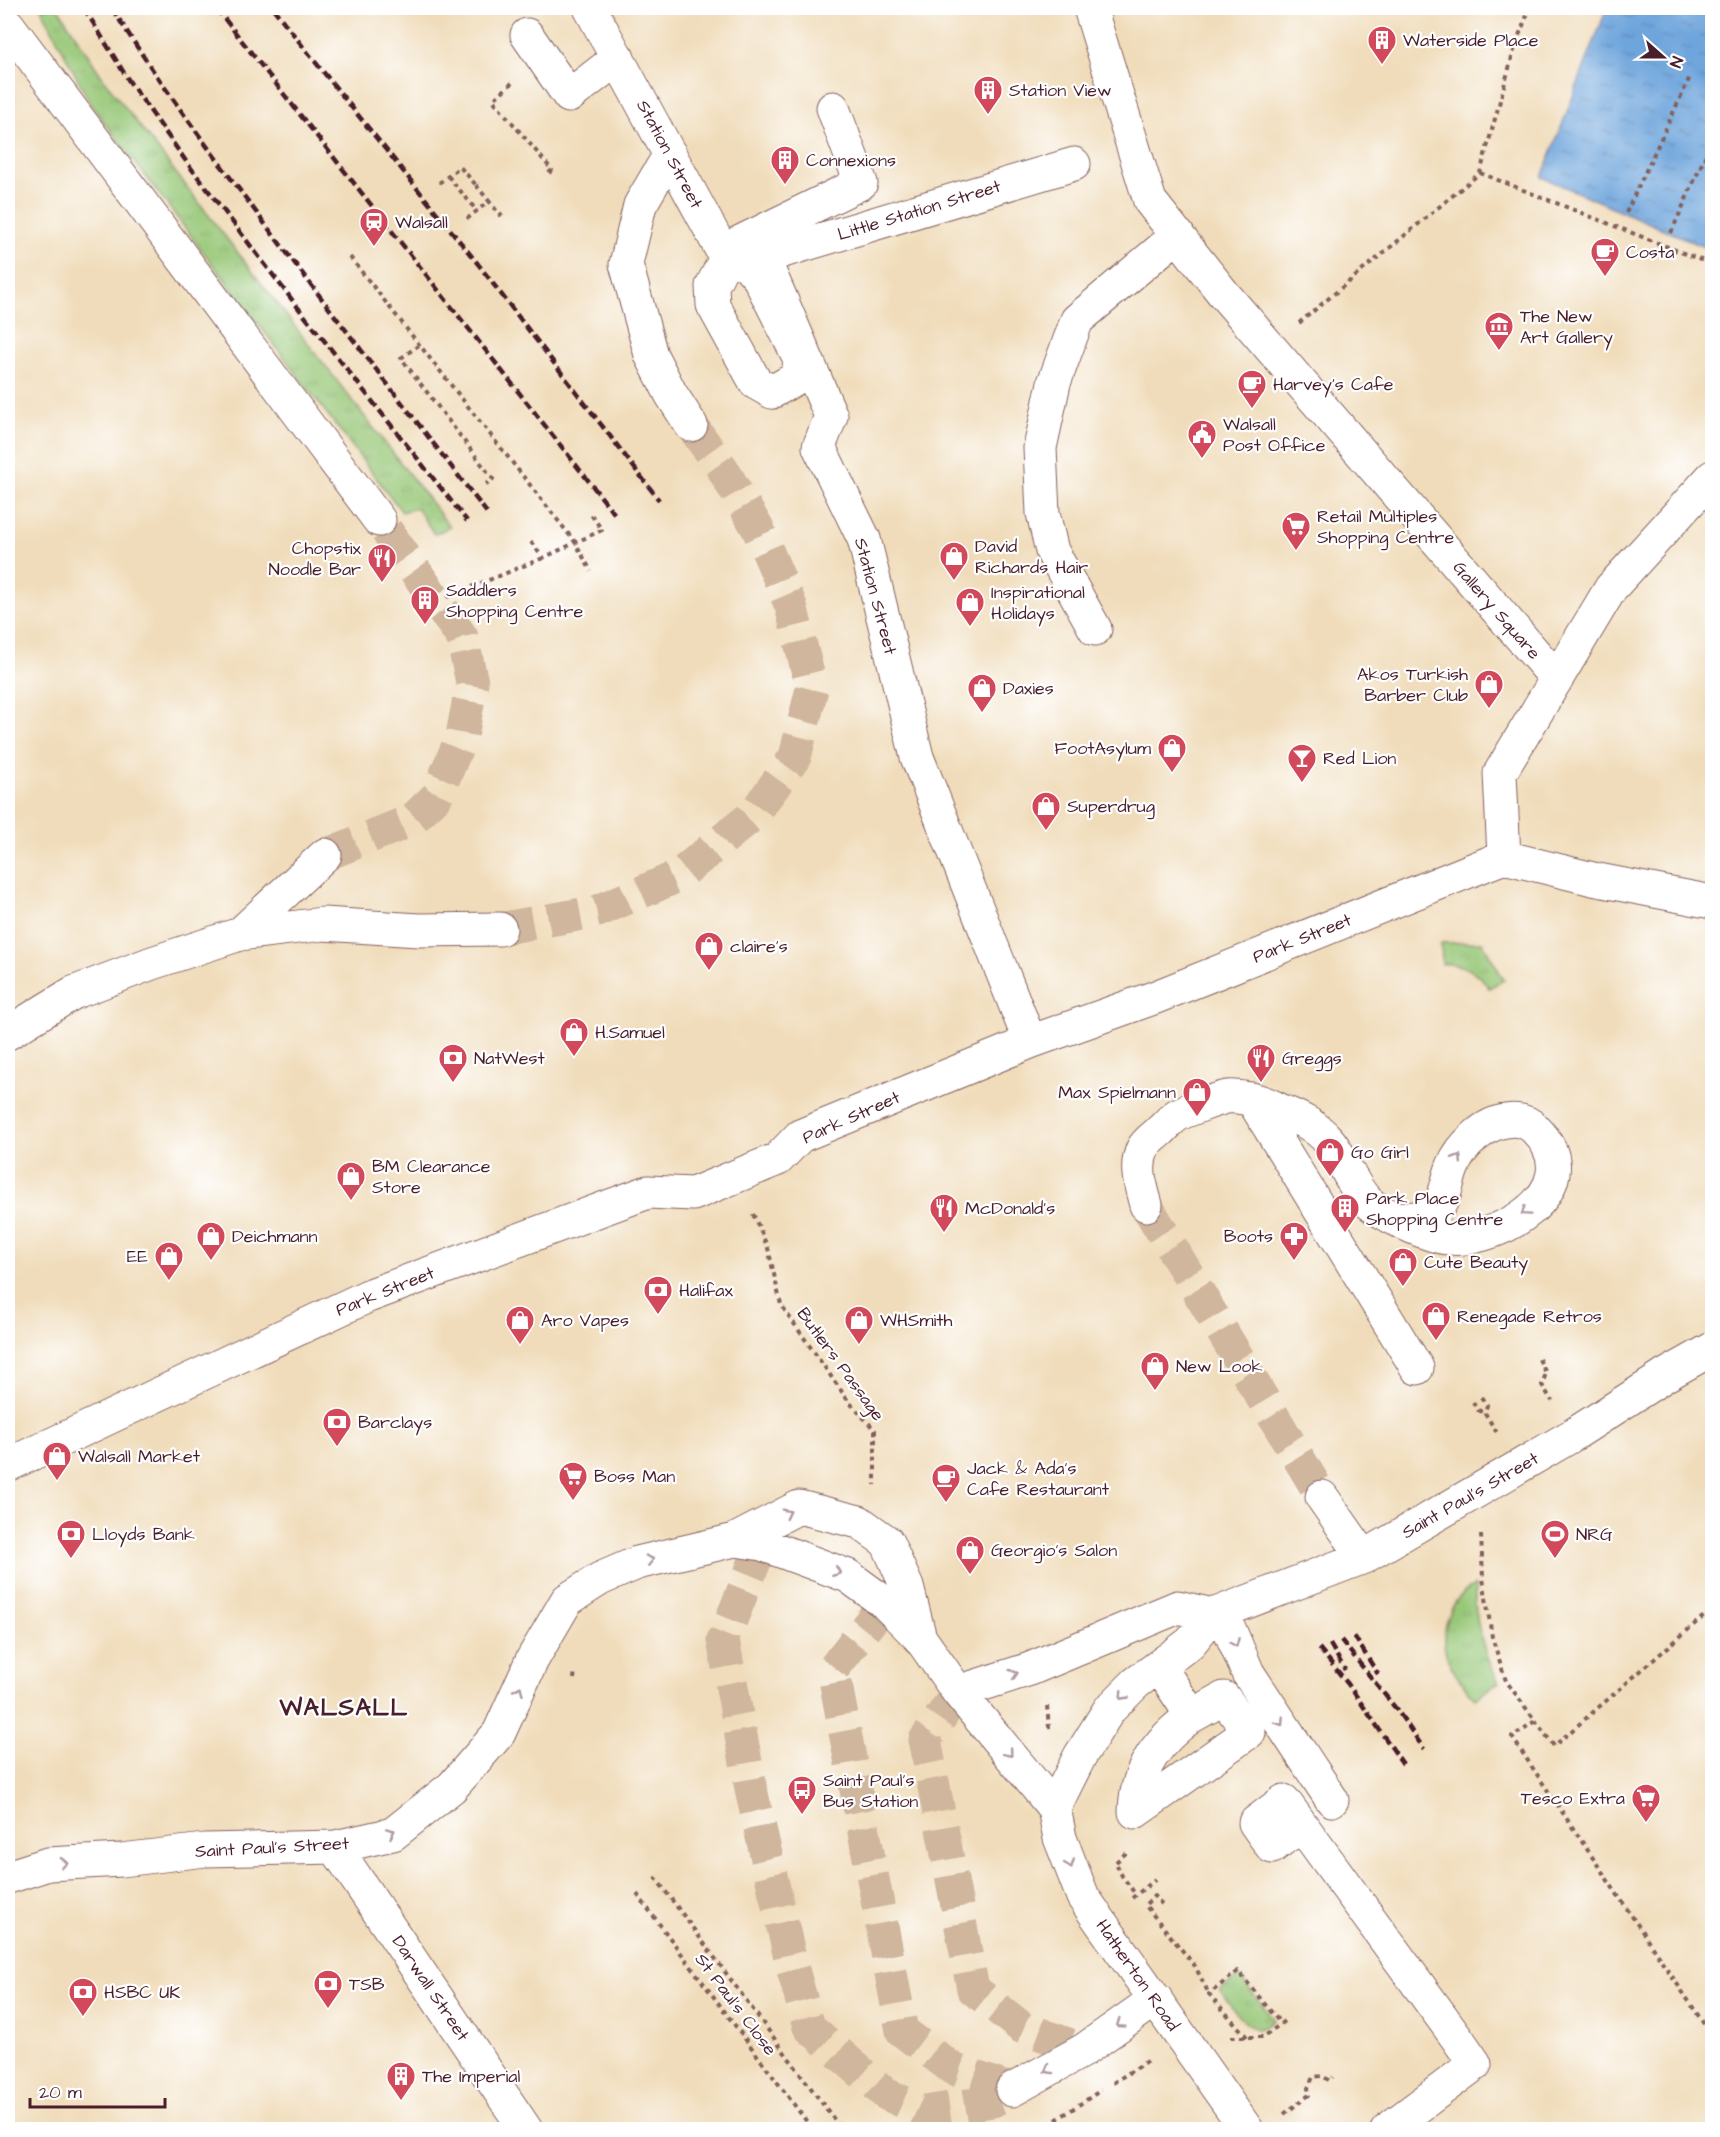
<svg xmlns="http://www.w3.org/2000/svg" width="1720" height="2137" font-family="'Architects Daughter',sans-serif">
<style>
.grass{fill:url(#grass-tufts);stroke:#707351;stroke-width:1.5}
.water{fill:url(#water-ripples);stroke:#5c6284;stroke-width:1.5}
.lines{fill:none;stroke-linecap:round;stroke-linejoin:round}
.minor-tunnel{stroke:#cfb69d;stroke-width:33;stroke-dasharray:33 16;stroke-linecap:butt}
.minor-casing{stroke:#84615d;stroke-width:35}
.path{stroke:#84615d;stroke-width:4;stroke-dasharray:4.5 4.5;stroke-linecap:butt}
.minor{stroke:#fff;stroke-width:33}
.rail{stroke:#4a1f2b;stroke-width:4.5;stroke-dasharray:9 4.5;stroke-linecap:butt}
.oneway{stroke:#ae9aa0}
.labels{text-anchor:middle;stroke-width:4.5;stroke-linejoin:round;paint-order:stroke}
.poi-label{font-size:18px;fill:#4a1f2b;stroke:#fff;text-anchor:start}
.street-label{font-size:18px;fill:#4a1f2b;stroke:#fff}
.district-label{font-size:24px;font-weight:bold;letter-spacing:1.5px;fill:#4a1f2b;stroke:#fff}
</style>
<defs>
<pattern id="grass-tufts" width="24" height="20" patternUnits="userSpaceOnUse" patternTransform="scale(1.5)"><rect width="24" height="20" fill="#97c777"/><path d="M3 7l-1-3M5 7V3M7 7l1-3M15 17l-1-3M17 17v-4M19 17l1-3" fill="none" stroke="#84aa67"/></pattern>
<pattern id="water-ripples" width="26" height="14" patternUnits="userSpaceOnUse" patternTransform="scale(1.5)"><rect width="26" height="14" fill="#6ea5dc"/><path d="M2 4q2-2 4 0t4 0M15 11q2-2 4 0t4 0" fill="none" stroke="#5c86b3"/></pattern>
</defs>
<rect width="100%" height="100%" fill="#fff"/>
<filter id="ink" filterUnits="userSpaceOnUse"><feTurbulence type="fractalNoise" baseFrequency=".0167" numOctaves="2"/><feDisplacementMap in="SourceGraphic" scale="12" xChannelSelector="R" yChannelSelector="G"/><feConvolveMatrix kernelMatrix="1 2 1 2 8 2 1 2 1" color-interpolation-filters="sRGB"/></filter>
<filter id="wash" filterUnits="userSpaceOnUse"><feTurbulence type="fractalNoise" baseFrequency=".008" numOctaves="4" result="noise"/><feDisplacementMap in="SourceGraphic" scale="24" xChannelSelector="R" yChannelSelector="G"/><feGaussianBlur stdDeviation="1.35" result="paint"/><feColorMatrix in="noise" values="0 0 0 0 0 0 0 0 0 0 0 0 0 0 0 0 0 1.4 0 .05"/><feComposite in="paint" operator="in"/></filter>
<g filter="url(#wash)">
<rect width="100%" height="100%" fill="#f0dcba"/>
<!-- grass -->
<path class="grass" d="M 41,8 L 58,8 L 104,80 L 450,527 L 434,534 L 417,508 L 402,512 L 91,105 Z
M 1482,942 L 1504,980 L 1489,988 C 1478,971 1463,963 1442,964 L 1441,943 Z
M 1475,1586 C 1473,1614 1484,1658 1499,1682 L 1475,1699 C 1452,1671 1434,1650 1450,1613 C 1455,1600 1462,1592 1475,1586 Z
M 1239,1976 L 1274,2020 C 1269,2024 1264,2029 1257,2029 C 1246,2029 1227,2000 1220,1991 Z"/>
<!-- water -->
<path class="water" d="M 1607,8 L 1712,8 L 1712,239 L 1707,248 L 1542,177 Z"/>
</g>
<g filter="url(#ink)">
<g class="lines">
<!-- minor-tunnel -->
<path class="minor-tunnel" d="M 325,855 L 412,820 L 436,797 L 462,736 L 472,682 L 462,637 L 379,520
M 500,929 L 598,911 L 678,876 L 753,815 L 795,757 L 812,689 L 791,606 L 758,529 L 722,468 L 691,425
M 1146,1205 L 1322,1497
M 762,1544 L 723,1640 L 752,1794 L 792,1966 L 809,2027 L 886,2094 L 925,2112 L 993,2101 L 1012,2090
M 885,1603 L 833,1669 L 902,2031 L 953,2069 L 1012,2090
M 958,1692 L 925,1740 L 973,1989 L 1021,2027 L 1084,2050"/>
<!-- minor casing -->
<g class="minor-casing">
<path id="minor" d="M 590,8 L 726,258
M 1090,8 L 1150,201 L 1223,293 L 1557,679
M 8,25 L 379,520
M 527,35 L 569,96 L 618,58
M 670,154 L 640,205 L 626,264 L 651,355 L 671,394 L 691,425
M 722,251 L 861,183 L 833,108
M 763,257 L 1074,164
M 726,258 L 763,257 L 831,416 L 819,447 L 864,539 L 917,757 L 1030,1042
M 726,258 L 746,263 L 759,278 L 800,359 L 798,377 L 772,392 L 756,383 L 713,305 L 712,286 Z
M 1095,629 L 1052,551 L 1043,513 L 1040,448 L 1054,383 L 1077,320 L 1178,235
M 1504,857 L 1500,773 L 1611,588 L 1712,477
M 240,934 L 325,855
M 8,1033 L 73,993 L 152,963 L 240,934 L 323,924 L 419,930 L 500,929
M 1252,1099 L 1417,1368
M 1146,1205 C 1141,1186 1134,1167 1143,1148 C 1146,1142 1155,1136 1159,1132 C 1165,1127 1170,1120 1176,1116 C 1183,1111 1218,1099 1227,1097 C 1234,1096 1243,1098 1250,1099 C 1261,1100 1273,1107 1284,1112 C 1301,1119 1316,1126 1329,1141 C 1342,1156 1354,1190 1368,1202 C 1383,1215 1418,1231 1437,1236 C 1491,1251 1596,1189 1535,1129 C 1527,1121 1517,1119 1506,1121 C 1485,1123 1461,1146 1453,1166 C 1446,1182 1446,1204 1430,1215 C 1421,1220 1405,1218 1394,1218
M 8,1465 L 368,1296 L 648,1192 L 693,1194 L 778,1159 L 800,1136 L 1030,1042 L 1156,997 L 1504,857 L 1593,879 L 1712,902
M 1322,1497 L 1364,1557
M 735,1540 L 799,1507 L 859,1522 L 887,1542 L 907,1587 L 920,1638
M 1222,1612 L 1248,1673 L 1332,1800
M 1159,1666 L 1192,1716 L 1224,1698 L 1249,1732 L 1135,1812 C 1136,1769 1158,1740 1192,1716
M 958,1692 L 1030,1669 L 1178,1607 L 1213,1615
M 1054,1808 L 1080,1756 L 1109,1710 L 1136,1683 L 1190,1643 L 1213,1615 L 1364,1557 L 1573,1435 L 1666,1375 L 1712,1349
M 1301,1825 L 1272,1847 L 1255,1823 L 1284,1801 L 1457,2038 L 1475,2064 L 1387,2130
M 335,1847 L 526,2130
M 8,1877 L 48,1864 L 122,1860 L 205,1850 L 335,1847 L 393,1834 L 452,1787 L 499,1733 L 532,1660 L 567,1600 L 600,1579 L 637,1563 L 735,1540 L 762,1544 L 848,1576 L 885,1603 L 920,1638 L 958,1692 L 1054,1808 L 1060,1838 L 1083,1897 L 1247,2130
M 1012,2090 L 1084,2050 L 1156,1999"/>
</g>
<!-- path -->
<path class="path" d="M 512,83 L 493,100 L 552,170 L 549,173
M 1480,173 L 1711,264 L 1712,260
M 448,176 L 477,211
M 439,183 L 460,167 L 476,185 L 479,183
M 476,185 L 489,201
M 1626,213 L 1690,77
M 467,219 L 489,201 L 500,215 L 504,212
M 1671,233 L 1711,143
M 350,257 L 575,542 L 591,571
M 1299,323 L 1480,173 L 1516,43 L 1530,8
M 419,345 L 401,358 L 493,479 L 486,484
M 531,542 L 543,558 L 602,530 L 590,513
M 447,597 L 543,558
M 753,1214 L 768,1248 L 781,1305 L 849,1402 L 875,1430 L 875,1485
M 1539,1359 L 1546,1373 L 1542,1385 L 1552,1401
M 1481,1397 L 1487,1405 L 1485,1413 L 1497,1433
M 1473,1402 L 1478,1410 L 1485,1413
M 1481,1535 L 1483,1578 L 1492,1637 L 1506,1681 L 1554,1746 L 1712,1609
M 574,1679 L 575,1670
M 1047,1706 L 1049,1727 L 1047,1728
M 1535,1721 L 1512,1737 L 1712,2036
M 1116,1862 L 1127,1852
M 1117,1865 L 1122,1876 L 1136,1895
M 655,1877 L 842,2130
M 637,1894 L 813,2130
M 1132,1898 L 1155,1880
M 1162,1904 L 1154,1896 L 1145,1905 L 1195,1966 L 1209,1994
M 1231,2037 L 1264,2037 L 1284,2021
M 1247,2037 L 1209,1994 L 1238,1971 L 1281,2024
M 1113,2083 L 1150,2059
M 1284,2114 L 1309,2095 L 1308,2088 L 1313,2077 L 1322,2076 L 1329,2080 L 1333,2077
M 1041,2130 L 1101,2090"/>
<!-- minor -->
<use href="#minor" class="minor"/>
<!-- rail -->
<path class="rail" d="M 84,8 L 129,81 L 188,164 L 296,305 L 467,521
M 112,8 C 157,80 208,148 259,216 C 334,316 411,414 487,513
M 216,8 L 617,517
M 273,8 L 308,53 L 478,264 L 659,500
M 1354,1636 L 1378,1674
M 1341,1640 L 1397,1710 L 1424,1749
M 1330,1644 L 1345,1670
M 1319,1648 L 1348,1684 L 1403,1764"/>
</g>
<!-- one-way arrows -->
<defs><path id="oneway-chevron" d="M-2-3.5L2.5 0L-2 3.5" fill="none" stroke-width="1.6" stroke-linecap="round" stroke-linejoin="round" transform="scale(1.5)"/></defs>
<g class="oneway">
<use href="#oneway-chevron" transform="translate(1458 1158) rotate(-58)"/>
<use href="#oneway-chevron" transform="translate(1525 1212) rotate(146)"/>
<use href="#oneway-chevron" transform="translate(787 1513) rotate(-27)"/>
<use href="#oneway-chevron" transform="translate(650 1560) rotate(-13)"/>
<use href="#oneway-chevron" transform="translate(837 1572) rotate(21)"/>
<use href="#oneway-chevron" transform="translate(1235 1643) rotate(67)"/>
<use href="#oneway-chevron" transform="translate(1014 1674) rotate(-18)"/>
<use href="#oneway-chevron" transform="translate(519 1690) rotate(-66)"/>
<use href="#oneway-chevron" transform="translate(1123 1696) rotate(134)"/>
<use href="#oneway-chevron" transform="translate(1280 1722) rotate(56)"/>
<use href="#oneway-chevron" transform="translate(1009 1753) rotate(50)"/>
<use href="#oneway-chevron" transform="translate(391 1832) rotate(-24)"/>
<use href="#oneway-chevron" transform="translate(64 1863) rotate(-3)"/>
<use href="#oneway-chevron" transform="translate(1070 1864) rotate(70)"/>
<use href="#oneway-chevron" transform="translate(1120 2024) rotate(145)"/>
<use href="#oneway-chevron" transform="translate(1048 2070) rotate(151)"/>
</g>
</g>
<!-- icons -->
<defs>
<g id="building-pin" transform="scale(1.5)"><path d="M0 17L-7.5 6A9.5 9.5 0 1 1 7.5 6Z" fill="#d1495b" stroke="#fff"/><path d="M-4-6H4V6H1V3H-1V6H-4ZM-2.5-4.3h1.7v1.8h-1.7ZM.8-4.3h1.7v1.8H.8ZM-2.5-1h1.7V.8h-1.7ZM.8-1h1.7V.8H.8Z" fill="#fff"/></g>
<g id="station-pin" transform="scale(1.5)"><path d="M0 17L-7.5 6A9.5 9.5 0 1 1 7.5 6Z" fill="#d1495b" stroke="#fff"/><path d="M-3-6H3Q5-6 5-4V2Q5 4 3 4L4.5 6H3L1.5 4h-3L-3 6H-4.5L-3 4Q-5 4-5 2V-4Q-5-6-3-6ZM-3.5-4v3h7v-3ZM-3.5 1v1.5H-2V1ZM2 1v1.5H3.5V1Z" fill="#fff"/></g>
<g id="cafe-pin" transform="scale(1.5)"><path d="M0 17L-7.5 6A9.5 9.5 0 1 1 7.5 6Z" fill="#d1495b" stroke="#fff"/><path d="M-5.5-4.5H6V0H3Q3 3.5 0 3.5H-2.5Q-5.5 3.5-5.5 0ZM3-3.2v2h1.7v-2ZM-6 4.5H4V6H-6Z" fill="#fff"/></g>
<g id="museum-pin" transform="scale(1.5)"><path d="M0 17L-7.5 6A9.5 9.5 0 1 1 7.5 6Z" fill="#d1495b" stroke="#fff"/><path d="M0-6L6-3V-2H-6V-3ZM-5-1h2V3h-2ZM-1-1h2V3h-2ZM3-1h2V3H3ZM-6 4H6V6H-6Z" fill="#fff"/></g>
<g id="civic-pin" transform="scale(1.5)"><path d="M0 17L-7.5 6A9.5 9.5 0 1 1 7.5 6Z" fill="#d1495b" stroke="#fff"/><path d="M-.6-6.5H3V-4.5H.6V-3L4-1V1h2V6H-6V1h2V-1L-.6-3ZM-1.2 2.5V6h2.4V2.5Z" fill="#fff"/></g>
<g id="supermarket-pin" transform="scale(1.5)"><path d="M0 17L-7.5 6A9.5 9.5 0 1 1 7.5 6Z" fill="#d1495b" stroke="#fff"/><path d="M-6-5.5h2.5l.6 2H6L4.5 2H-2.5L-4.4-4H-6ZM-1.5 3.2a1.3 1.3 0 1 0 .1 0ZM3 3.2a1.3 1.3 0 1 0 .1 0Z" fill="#fff"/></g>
<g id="shop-pin" transform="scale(1.5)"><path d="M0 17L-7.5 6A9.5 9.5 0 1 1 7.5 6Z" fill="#d1495b" stroke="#fff"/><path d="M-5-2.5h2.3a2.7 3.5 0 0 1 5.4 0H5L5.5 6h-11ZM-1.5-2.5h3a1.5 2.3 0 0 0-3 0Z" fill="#fff"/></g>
<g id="restaurant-pin" transform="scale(1.5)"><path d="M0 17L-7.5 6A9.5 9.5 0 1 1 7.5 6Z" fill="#d1495b" stroke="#fff"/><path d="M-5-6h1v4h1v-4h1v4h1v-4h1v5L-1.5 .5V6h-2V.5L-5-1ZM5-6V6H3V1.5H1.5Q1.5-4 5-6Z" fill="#fff"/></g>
<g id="bar-pin" transform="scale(1.5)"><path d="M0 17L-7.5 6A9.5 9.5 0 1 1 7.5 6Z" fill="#d1495b" stroke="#fff"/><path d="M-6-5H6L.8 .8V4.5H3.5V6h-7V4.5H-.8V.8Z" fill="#fff"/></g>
<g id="bank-pin" transform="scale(1.5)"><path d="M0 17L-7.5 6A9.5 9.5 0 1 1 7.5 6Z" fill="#d1495b" stroke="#fff"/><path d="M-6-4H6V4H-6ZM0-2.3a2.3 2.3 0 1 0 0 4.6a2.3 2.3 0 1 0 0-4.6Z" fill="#fff"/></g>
<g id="pharmacy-pin" transform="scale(1.5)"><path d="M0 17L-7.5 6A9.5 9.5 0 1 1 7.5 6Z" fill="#d1495b" stroke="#fff"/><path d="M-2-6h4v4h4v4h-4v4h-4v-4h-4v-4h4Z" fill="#fff"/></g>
<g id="stadium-pin" transform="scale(1.5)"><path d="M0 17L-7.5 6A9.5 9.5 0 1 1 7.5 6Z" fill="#d1495b" stroke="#fff"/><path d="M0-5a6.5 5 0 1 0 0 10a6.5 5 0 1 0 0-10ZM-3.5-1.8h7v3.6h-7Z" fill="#fff"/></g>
<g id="bus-pin" transform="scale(1.5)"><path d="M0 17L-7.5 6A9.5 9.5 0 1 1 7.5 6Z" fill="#d1495b" stroke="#fff"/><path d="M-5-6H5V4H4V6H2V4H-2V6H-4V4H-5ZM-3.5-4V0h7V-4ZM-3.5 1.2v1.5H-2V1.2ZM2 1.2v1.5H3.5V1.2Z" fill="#fff"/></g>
</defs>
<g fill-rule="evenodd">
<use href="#building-pin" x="1382" y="40"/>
<use href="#building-pin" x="988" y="90"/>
<use href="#building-pin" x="785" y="160"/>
<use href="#station-pin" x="374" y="222"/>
<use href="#cafe-pin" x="1605" y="252"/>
<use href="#museum-pin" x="1499" y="326"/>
<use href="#cafe-pin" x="1252" y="384"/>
<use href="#civic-pin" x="1202" y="434"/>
<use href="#supermarket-pin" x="1296" y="526"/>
<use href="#shop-pin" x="954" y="556"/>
<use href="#restaurant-pin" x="382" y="558"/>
<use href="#building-pin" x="425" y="600"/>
<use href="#shop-pin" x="970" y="602"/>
<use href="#shop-pin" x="1489" y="684"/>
<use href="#shop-pin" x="982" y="688"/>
<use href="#shop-pin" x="1172" y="748"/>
<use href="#bar-pin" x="1302" y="758"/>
<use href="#shop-pin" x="1046" y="806"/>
<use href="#shop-pin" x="709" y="946"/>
<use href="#shop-pin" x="574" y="1032"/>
<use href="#bank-pin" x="453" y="1058"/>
<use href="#restaurant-pin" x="1261" y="1058"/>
<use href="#shop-pin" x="1197" y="1092"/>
<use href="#shop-pin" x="1330" y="1152"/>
<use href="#shop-pin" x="351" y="1176"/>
<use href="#restaurant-pin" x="944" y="1208"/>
<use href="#building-pin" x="1345" y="1208"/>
<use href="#shop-pin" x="211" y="1236"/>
<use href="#pharmacy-pin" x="1294" y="1236"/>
<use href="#shop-pin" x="169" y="1256"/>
<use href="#shop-pin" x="1403" y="1262"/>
<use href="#bank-pin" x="658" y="1290"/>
<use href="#shop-pin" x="1436" y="1316"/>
<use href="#shop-pin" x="520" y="1320"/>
<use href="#shop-pin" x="859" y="1320"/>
<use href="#shop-pin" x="1155" y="1366"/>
<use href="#bank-pin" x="337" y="1422"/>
<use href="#shop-pin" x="57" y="1456"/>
<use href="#supermarket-pin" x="573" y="1476"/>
<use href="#cafe-pin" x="946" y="1478"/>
<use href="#bank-pin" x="71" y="1534"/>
<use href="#stadium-pin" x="1555" y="1534"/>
<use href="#shop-pin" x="970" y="1550"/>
<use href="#bus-pin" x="802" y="1790"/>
<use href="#supermarket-pin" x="1646" y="1798"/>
<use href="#bank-pin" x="328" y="1984"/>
<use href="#bank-pin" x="83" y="1992"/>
<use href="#building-pin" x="401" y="2076"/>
</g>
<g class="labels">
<!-- poi labels -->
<g class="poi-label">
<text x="1403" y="46">Waterside Place</text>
<text x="1009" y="96">Station View</text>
<text x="806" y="166">Connexions</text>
<text x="395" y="228">Walsall</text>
<text x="1626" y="258">Costa</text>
<text x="1520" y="322">The New<tspan x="1520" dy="21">Art Gallery</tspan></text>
<text x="1273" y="390">Harvey's Cafe</text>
<text x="1223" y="430">Walsall<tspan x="1223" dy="21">Post Office</tspan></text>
<text x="1317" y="522">Retail Multiples<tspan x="1317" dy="21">Shopping Centre</tspan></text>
<text x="975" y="552">David<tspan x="975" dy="21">Richards Hair</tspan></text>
<text x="361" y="554" text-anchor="end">Chopstix<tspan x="361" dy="21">Noodle Bar</tspan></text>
<text x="446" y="596">Saddlers<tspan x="446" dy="21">Shopping Centre</tspan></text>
<text x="991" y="598">Inspirational<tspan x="991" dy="21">Holidays</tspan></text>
<text x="1468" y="680" text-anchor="end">Akos Turkish<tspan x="1468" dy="21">Barber Club</tspan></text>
<text x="1003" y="694">Daxies</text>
<text x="1151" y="754" text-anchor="end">FootAsylum</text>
<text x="1323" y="764">Red Lion</text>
<text x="1067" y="812">Superdrug</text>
<text x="730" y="952">claire's</text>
<text x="595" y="1038">H.Samuel</text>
<text x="474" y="1064">NatWest</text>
<text x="1282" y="1064">Greggs</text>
<text x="1176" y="1098" text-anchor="end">Max Spielmann</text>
<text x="1351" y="1158">Go Girl</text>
<text x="372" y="1172">BM Clearance<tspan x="372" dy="21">Store</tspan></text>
<text x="1366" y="1204">Park Place<tspan x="1366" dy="21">Shopping Centre</tspan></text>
<text x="965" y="1214">McDonald's</text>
<text x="232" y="1242">Deichmann</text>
<text x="1273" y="1242" text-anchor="end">Boots</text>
<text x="148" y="1262" text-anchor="end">EE</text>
<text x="1424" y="1268">Cute Beauty</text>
<text x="679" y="1296">Halifax</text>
<text x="1457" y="1322">Renegade Retros</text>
<text x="541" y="1326">Aro Vapes</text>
<text x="880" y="1326">WHSmith</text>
<text x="1176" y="1372">New Look</text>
<text x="358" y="1428">Barclays</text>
<text x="78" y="1462">Walsall Market</text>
<text x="967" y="1474">Jack &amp; Ada's<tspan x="967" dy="21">Cafe Restaurant</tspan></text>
<text x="594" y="1482">Boss Man</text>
<text x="92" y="1540">Lloyds Bank</text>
<text x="1576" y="1540">NRG</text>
<text x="991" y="1556">Georgio's Salon</text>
<text x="823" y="1786">Saint Paul's<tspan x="823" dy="21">Bus Station</tspan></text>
<text x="1625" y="1804" text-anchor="end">Tesco Extra</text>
<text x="349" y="1990">TSB</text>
<text x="104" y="1998">HSBC UK</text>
<text x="422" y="2082">The Imperial</text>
</g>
<!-- street labels -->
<g class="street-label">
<text transform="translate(670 154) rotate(62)" y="6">Station Street</text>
<text transform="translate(919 210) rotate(-17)" y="6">Little Station Street</text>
<text transform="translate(876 596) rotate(75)" y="6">Station Street</text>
<text transform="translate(1497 610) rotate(49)" y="6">Gallery Square</text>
<text transform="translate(1302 938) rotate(-22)" y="6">Park Street</text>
<text transform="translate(851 1117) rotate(-24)" y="6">Park Street</text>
<text transform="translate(385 1291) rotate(-22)" y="6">Park Street</text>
<text transform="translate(841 1364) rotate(54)" y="6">Butlers Passage</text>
<text transform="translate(1470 1495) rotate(-30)" y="6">Saint Paul's Street</text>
<text transform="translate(272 1847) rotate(-3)" y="6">Saint Paul's Street</text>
<text transform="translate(1138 1975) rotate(55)" y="6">Hatherton Road</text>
<text transform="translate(431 1988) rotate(56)" y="6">Darwall Street</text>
<text transform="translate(736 2004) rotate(53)" y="6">St Paul's Close</text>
</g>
<!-- district labels -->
<g class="district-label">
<text x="344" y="1715">WALSALL</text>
</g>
</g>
<!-- margin -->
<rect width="1720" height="2137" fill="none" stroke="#fff" stroke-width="30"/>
<!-- north arrow -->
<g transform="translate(1663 57) rotate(111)" stroke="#ffffff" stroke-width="4.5" paint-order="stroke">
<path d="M0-4.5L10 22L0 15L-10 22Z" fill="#4a1f2b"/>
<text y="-9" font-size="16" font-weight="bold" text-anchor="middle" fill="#4a1f2b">N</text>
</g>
<!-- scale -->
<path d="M30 2098v9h135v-9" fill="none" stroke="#4a1f2b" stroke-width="3"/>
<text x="39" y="2098" font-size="18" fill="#4a1f2b" stroke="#ffffff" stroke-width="4.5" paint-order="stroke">20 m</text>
</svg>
